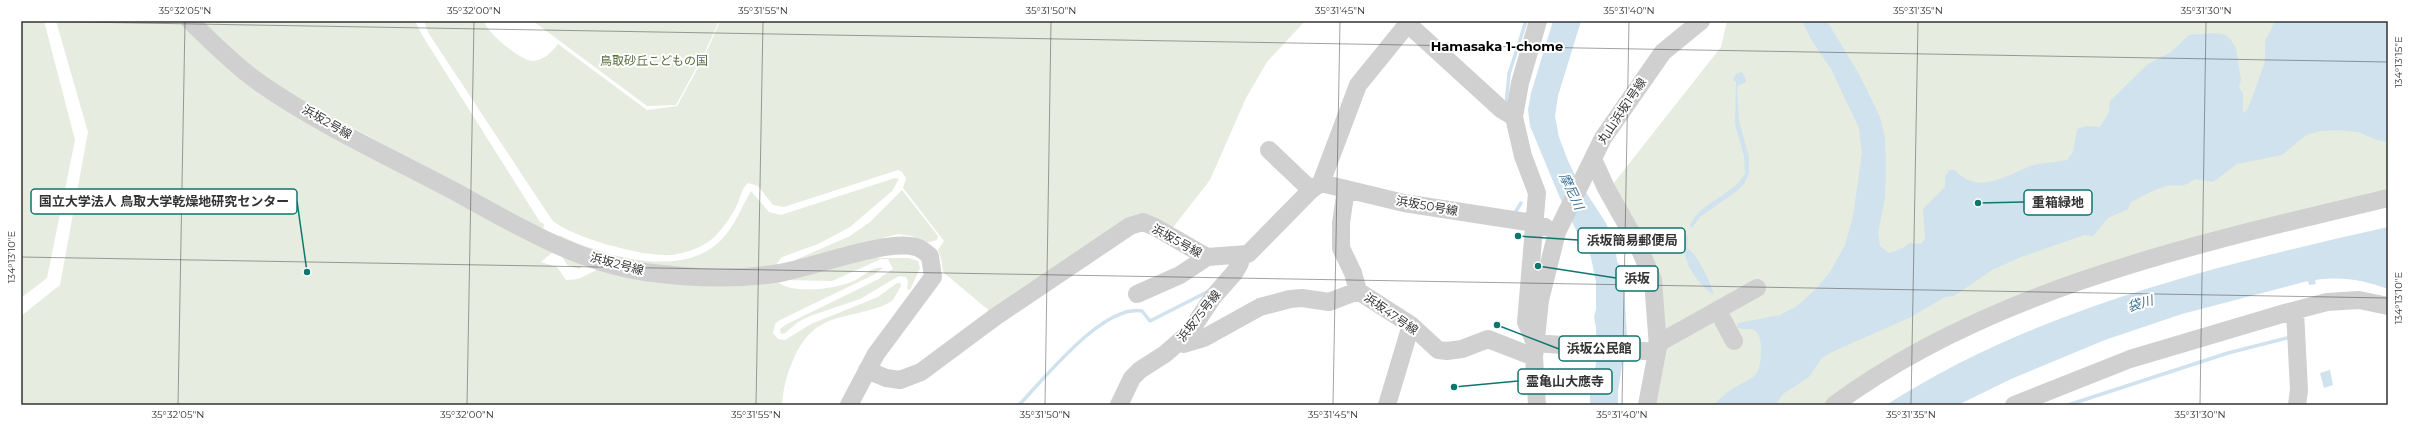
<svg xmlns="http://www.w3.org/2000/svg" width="2409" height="426" font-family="Montserrat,'Noto Sans JP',sans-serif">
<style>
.green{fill:#e6ecdf}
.water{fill:#cfe2ee}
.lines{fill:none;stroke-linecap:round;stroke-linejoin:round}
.stream{stroke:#cfe2ee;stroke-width:3.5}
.minor{stroke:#d0d0d0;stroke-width:18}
.ticks{fill:none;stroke:#333;stroke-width:1;stroke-opacity:0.45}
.labels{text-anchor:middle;stroke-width:4;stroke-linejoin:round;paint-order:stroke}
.park-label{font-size:12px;fill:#56703f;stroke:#fff}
.street-label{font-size:12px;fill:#333;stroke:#fff}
.neighbourhood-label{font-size:13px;font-weight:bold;fill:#000;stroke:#fff}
.water-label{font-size:13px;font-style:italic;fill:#3f7597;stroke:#fff}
.leader{fill:none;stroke:#0f766e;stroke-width:1.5}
.callout-dot{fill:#0f766e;stroke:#fff;stroke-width:1.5}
.callout{fill:#fff;stroke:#0f766e;stroke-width:1.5}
.callout-label{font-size:13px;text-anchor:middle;font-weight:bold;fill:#333}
.neatline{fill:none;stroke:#333;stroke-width:1.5}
.ticks-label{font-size:10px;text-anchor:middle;fill:#333}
</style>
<rect width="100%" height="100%" fill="#fff"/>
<!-- green -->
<path class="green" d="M 21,21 L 44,21 L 75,140 L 47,278 L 21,298 Z
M 56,21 L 181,21 L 217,57 L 553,252 L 541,262 L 557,267 L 566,280 L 578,279 L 599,269 L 776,280 C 790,296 838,289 856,280 C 863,276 875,265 883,268 L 873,275 L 780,320 L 775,324 L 773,333 L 778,339 L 785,340 L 811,324 L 878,297 L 897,283 L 900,283 L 901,286 L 893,300 L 885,305 C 843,321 816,311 794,358 C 787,373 783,388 782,405 L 21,405 L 21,316 L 60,285 L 88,132 Z
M 200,21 L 415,21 L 422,35 L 540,222 L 544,224 L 543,231 L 298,98 L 249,66 Z
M 424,21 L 484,21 C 486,32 522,62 533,61 C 545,60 551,52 558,44 L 647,110 L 677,106 L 706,53 L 720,21 L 1305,21 L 1267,62 L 1246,98 L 1210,180 L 1171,230 L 1155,221 L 992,313 L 943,272 L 941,258 L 938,250 L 944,241 L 903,188 L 906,178 L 902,172 L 898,170 L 784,207 L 773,205 L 758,186 L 748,183 C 741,189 741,197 737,205 C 731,217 722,230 712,239 C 701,248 684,254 670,255 C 643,257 570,237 552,220 L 429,34 Z
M 533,21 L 719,21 L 705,52 L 676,105 L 647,106 Z
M 1727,21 L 2388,21 L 2388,189 L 2276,217 L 2012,299 L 1954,323 L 1895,357 L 1824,405 L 1653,405 L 1651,256 L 1613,184 L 1721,47 Z
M 895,178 L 899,179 L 892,191 L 850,227 L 818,244 L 782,257 L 777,263 L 776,267 L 702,272 L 609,257 L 558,238 L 559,235 C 602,256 683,280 721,240 C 735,226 741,208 751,191 L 769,212 L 781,215 Z
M 902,190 L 938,236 L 937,240 L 926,243 L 912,236 L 898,234 L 793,261 L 850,236 L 870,222 Z
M 562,256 L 584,265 L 579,269 L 567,265 Z
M 874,258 L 909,258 L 918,261 L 920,268 L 910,290 L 907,289 L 908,281 L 906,277 L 899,276 L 860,299 L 810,316 L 798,322 L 785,333 L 781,334 L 780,329 L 787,324 L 877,280 L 893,269 L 888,259 L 881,259 L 832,281 L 786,280 Z"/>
<!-- water -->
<path class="water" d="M 1553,21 L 1581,21 L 1558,96 L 1555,116 L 1559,137 L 1568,161 L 1576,177 L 1606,223 L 1615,245 L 1617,261 L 1623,273 L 1627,335 L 1618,391 L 1618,405 L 1590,405 L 1590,394 L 1596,364 L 1596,328 L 1594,317 L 1596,309 L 1596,282 L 1593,267 L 1588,245 L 1579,236 L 1560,198 L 1530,126 L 1528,110 L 1531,93 Z
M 1802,21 L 1827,21 L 1859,74 L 1880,117 L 1885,138 L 1886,169 L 1885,198 L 1878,233 L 1880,246 L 1889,253 L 1901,249 L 1910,243 L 1921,244 L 1925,239 L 1923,209 L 1945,187 L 1945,177 L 1949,170 L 1955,170 C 1977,195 2004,177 2028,167 C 2039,162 2055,163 2067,160 L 2073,152 L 2077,129 L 2086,126 L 2100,127 L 2109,112 L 2110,101 L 2148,64 L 2171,52 L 2189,35 L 2215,33 L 2226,35 L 2231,40 L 2236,48 L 2241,80 L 2239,87 L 2243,94 L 2243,113 L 2247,110 L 2252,98 L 2265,61 L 2265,41 L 2275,21 L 2388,21 L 2388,142 L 2377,140 L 2358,132 L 2338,130 L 2321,131 L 2306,135 L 2282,155 L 2237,164 L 2213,182 L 2195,179 C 2180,190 2180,183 2166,186 C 2154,190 2142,196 2131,202 L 2128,209 L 2108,218 L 2093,236 L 2084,235 L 2021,257 L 1992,270 L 1954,296 L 1945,297 L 1911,317 L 1832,352 L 1822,358 L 1809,377 L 1783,394 L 1775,405 L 1713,405 C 1718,400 1724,395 1729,391 C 1753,375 1761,382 1761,348 C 1761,342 1760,334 1755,331 C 1749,327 1743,331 1737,327 L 1738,323 L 1780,315 L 1797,306 L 1816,289 L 1830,272 L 1845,245 L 1853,216 L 1862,153 L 1859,128 L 1831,69 L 1812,41 Z
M 1742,72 L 1746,79 L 1746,82 L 1737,86 L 1739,121 L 1749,157 L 1749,173 L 1744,184 L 1737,191 L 1700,217 L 1692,228 L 1690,226 C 1698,203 1731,197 1745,174 L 1744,156 L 1735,124 L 1736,82 L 1733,80 L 1736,74 Z
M 2388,227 L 2388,289 C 2363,280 2342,276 2315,280 L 2316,284 L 2309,285 L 2308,281 L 2182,314 L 2105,340 L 2011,379 L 1958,405 L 1886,405 C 2038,308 2215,266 2388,227 Z
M 1686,235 L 1688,236 L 1687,248 C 1698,255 1710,281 1714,295 C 1696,283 1678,257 1686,235 Z
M 2330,370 L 2333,385 L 2324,388 L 2320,373 Z"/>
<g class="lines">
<!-- stream -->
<path class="stream" d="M 1506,105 L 1509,74 L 1526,21
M 1516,211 L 1521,203
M 1019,405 C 1044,379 1103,304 1142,311 L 1150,321 L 1207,292
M 2068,405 L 2228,353 L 2291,337"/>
<!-- minor -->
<path class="minor" d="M 190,21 C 212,42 233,64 257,81 C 318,124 388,156 454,191 C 514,224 576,262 645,272 C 688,278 737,280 780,273 C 814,267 886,239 916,247 C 921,248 926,253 930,256 L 933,277 L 876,354 L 849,405
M 1538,21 L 1520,83 L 1514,117 L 1523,156 L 1537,193 L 1526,322 L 1535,343 L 1657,352
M 1408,24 L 1501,109 L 1514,117
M 1269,150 L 1311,190
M 1593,159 L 1606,188 L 1637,243 L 1653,280 L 1658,347 L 1647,405
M 1321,183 L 1404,203 L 1534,223 L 1545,227
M 1346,189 L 1341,223 L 1341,248 L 1353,273 L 1358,291
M 1137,294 L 1180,275 L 1207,257
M 1718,311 L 1734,341
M 2295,311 L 2299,390 L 2297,405
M 1179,343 L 1184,344 L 1204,338 L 1260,307 L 1290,299 L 1302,298 L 1329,302 L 1358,291 L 1411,325 L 1438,350 L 1447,351 L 1462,349 L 1488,339 L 1534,357
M 1657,344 L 1757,288
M 867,370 L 886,378 L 900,380 L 921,372 L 995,317 L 1130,226 L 1143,222 L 1155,227 L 1207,257 L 1248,254 L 1311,190 L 1321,183 L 1358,85 L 1410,21
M 1119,405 L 1132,378 L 1140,370 L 1165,354 L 1189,333 L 1213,297 L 1235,272 L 1240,263 L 1240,255
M 1387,405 L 1411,325
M 1537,405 L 1534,357 L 1540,300 L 1557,232 L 1603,138 L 1663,52 L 1701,21
M 1834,405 C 1991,288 2201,243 2388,198
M 2014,405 L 2130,359 L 2285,313 L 2327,302 L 2359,300 L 2388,306"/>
</g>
<!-- ticks -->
<path class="ticks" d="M 22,21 L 2388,62M 21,257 L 2388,298M 178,405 L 185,21M 467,405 L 474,21M 756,405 L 763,21M 1045,405 L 1051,21M 1333,405 L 1340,21M 1622,405 L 1629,21M 1911,405 L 1918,21M 2200,405 L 2206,21"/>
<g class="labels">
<!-- park labels -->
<g class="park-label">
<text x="654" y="65">鳥取砂丘こどもの国</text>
</g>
<!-- street labels -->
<g class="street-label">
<text transform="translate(1622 111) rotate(-56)" y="4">丸山浜坂1号線</text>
<text transform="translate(327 122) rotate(30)" y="4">浜坂2号線</text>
<text transform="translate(1427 206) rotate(10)" y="4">浜坂50号線</text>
<text transform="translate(1177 241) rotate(29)" y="4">浜坂5号線</text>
<text transform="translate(617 264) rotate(15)" y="4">浜坂2号線</text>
<text transform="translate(1391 314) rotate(35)" y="4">浜坂47号線</text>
<text transform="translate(1199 316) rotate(-52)" y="4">浜坂75号線</text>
</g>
<!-- neighbourhood labels -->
<g class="neighbourhood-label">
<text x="1497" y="51">Hamasaka 1-chome</text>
</g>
<!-- water labels -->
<g class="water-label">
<text transform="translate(1572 191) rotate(65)" y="5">摩尼川</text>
<text transform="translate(2140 303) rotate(-16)" y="5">袋川</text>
</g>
</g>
<!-- callouts -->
<path class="leader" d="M307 272L297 201M1978 203L2024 202M1518 236L1578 240M1538 266L1616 278M1497 325L1559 349M1454 387L1518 381"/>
<g class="callout-dot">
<circle cx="307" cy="272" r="4"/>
<circle cx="1978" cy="203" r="4"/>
<circle cx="1518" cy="236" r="4"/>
<circle cx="1538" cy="266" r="4"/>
<circle cx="1497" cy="325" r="4"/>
<circle cx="1454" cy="387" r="4"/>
</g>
<g class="callout">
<rect x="31" y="189" width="266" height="25" rx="4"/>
<rect x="2024" y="190" width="68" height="25" rx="4"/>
<rect x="1578" y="228" width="107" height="25" rx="4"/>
<rect x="1616" y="266" width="42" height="25" rx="4"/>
<rect x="1559" y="336" width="81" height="25" rx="4"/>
<rect x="1518" y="369" width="94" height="25" rx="4"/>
</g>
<g class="callout-label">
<text x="164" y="206">国立大学法人 鳥取大学乾燥地研究センター</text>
<text x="2058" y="207">重箱緑地</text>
<text x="1632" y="245">浜坂簡易郵便局</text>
<text x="1637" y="283">浜坂</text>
<text x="1599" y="353">浜坂公民館</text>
<text x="1565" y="386">霊亀山大應寺</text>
</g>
<!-- border -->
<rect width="2409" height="426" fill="none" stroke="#ffffff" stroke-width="44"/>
<rect x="22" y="22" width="2365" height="382" class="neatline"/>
<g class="ticks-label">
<text x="185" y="14">35°32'05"N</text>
<text x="474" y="14">35°32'00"N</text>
<text x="763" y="14">35°31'55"N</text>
<text x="1051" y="14">35°31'50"N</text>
<text x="1340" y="14">35°31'45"N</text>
<text x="1629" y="14">35°31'40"N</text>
<text x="1918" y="14">35°31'35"N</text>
<text x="2206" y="14">35°31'30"N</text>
<text transform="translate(2398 62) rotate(-90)" y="4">134°13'15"E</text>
<text transform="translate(11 257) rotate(-90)" y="4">134°13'10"E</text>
<text transform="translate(2398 298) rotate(-90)" y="4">134°13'10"E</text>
<text x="178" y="418">35°32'05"N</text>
<text x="467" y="418">35°32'00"N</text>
<text x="756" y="418">35°31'55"N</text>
<text x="1045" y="418">35°31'50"N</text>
<text x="1333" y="418">35°31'45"N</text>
<text x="1622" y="418">35°31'40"N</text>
<text x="1911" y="418">35°31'35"N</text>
<text x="2200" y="418">35°31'30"N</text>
</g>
</svg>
